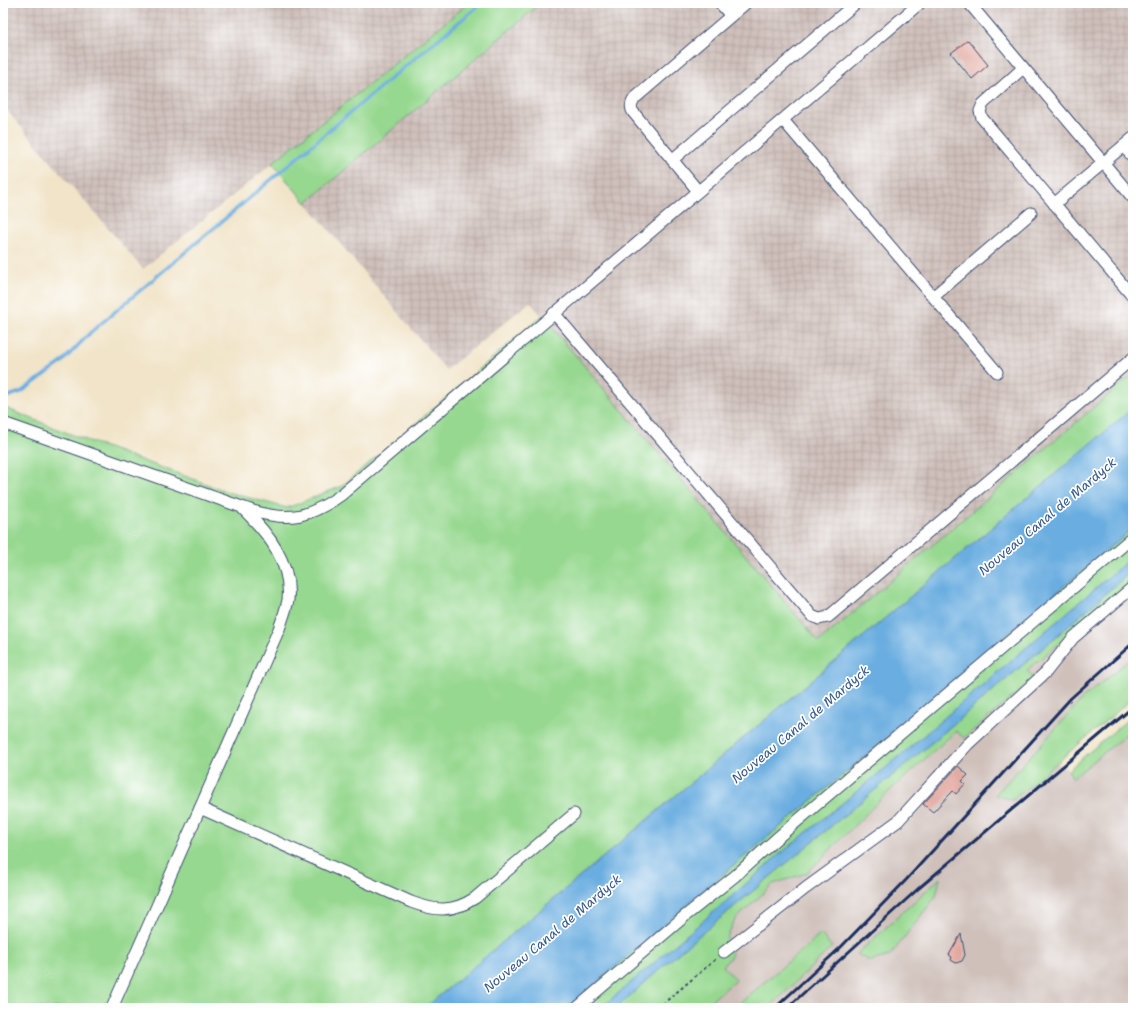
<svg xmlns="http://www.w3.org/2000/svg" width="1136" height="1011" font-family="'Shantell Sans',sans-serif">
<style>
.industrial{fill:url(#industrial-grid)}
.railway{fill:#cfc0ba}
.green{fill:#96d88f;stroke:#588476}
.water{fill:#6bade0;stroke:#436e9f}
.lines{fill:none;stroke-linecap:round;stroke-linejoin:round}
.stream{stroke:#6bade0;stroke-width:3.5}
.building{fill:#e0a298}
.minor-casing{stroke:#3b4a6e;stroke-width:13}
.path{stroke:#3b4a6e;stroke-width:2;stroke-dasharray:3 3;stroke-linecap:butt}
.minor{stroke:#fff;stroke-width:11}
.rail{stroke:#1b2f5e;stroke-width:3}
.labels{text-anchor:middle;stroke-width:3.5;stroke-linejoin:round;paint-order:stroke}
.water-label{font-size:13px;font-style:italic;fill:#375b8c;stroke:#fff}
</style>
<defs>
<pattern id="industrial-grid" width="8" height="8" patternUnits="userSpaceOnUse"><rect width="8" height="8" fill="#cfc0ba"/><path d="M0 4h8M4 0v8" fill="none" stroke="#b1a5a2"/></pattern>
</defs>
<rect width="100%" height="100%" fill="#fff"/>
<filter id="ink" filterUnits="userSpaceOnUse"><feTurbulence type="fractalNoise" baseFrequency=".025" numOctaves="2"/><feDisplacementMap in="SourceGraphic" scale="8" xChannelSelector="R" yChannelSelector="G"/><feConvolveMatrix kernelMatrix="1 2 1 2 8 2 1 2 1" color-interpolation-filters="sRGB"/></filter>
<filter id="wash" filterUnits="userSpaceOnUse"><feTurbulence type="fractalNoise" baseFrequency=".012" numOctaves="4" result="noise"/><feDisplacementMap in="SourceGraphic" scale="16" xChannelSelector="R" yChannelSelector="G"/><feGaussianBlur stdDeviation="0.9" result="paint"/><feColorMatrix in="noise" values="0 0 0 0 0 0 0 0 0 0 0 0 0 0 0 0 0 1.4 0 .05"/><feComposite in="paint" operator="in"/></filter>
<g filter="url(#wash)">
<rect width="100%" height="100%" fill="#f1e4c8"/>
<!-- industrial -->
<path class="industrial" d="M 3,3 L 469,3 L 143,269 L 3,106 Z
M 541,3 L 1133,3 L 1133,374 L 819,642 L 530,302 L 446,370 L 306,203 Z"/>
<!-- railway -->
<path class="railway" d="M 1133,582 L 1133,657 L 995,795 L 1013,800 L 1057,763 L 1068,770 L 1073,778 L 1133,729 L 1133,1007 L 1130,1008 L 769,1008 L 832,947 L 821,934 L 734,1008 L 702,1008 L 706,1004 L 723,966 L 732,955 L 727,938 L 734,920 L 773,884 L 807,873 L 883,797 L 957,731 L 964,738 L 1034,679 L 1027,670 Z"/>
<!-- green -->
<path class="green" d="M 469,3 L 541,3 L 306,203 L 272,163 Z
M 542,316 L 819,642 L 1133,374 L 1133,408 L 425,1008 L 3,1008 L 3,407 L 70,434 L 231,493 L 287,508 L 342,486 Z
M 1133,528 L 1133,556 L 894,761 L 780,854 L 731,897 L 601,1008 L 567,1008 L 727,871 L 887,738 L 997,643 Z
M 1133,570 L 1133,582 L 1027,670 L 1034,679 L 964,738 L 956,731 L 883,797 L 807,873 L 773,884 L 735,920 L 727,938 L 732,955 L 723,966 L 736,980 L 702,1008 L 616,1008 L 683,949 L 916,756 L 1037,653 Z
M 1133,657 L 1133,698 L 1013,800 L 995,795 L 1085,696 Z
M 1133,715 L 1133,729 L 1073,778 L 1068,770 Z
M 940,878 L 936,896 L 890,956 L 870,961 L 857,954 Z
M 821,934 L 832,947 L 769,1008 L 734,1008 Z"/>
<!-- water -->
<path class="water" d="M 1133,408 L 1133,528 L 997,643 L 887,738 L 727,871 L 567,1008 L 425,1008 Z
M 1133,556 L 1133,570 L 1037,653 L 916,756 L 683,949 L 616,1008 L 601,1008 L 731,897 L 780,854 L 894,761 Z"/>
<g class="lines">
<!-- stream -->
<path class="stream" d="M 3,398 L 21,392 L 61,363 L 91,332 L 396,74 L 482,3"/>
</g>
<g id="blocks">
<!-- building -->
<path class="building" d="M 968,40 L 988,65 L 972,79 L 951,53 Z
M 958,766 L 968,775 L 962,781 L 965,784 L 956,794 L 953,791 L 933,812 L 923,804 Z
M 961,934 L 965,955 L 962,961 L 956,963 L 951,960 L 952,957 L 949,955 Z"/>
</g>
</g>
<g filter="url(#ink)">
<use href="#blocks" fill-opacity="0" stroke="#3b4a6e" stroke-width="1"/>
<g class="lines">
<!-- minor casing -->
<g class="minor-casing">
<path id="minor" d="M 720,3 L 731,16
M 969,3 L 1133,198
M 1023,68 L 983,104 L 980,111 L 982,118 L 1133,297
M 783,120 L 997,372
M 1123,146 L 1133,157
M 672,160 L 856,3
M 698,191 L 633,112 C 630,107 631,103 635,98 L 746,3
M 1054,204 L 1133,138
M 933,297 L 1031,213
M 554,313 L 812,616 L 819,619 L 828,617 L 1133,358
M 3,423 L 253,511 C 290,522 310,517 341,495 L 920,3
M 200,808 L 411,902 C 435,911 452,913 475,898 L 574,814
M 724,952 L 806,888 L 898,821 L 968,744 L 1046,672 L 1073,638 L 1133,587
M 112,1008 L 279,629 C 282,620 286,610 288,600 C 292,563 268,533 243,509
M 577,1008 L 685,916 L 735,876 L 776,839 L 1133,537"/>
</g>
<!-- path -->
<path class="path" d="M 658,1008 L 716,959"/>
<!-- minor -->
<use href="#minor" class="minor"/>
<!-- rail -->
<path class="rail" d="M 775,1008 L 841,947 L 907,879 L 1071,698 L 1133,643
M 787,1008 L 919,888 L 1133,707"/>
</g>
</g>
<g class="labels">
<!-- water labels -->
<g class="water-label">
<text transform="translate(1047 516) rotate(-40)" y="5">Nouveau Canal de Mardyck</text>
<text transform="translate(800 724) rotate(-40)" y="5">Nouveau Canal de Mardyck</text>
<text transform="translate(552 933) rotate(-40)" y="5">Nouveau Canal de Mardyck</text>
</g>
</g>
<!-- margin -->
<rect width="1136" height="1011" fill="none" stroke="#fff" stroke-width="16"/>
</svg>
